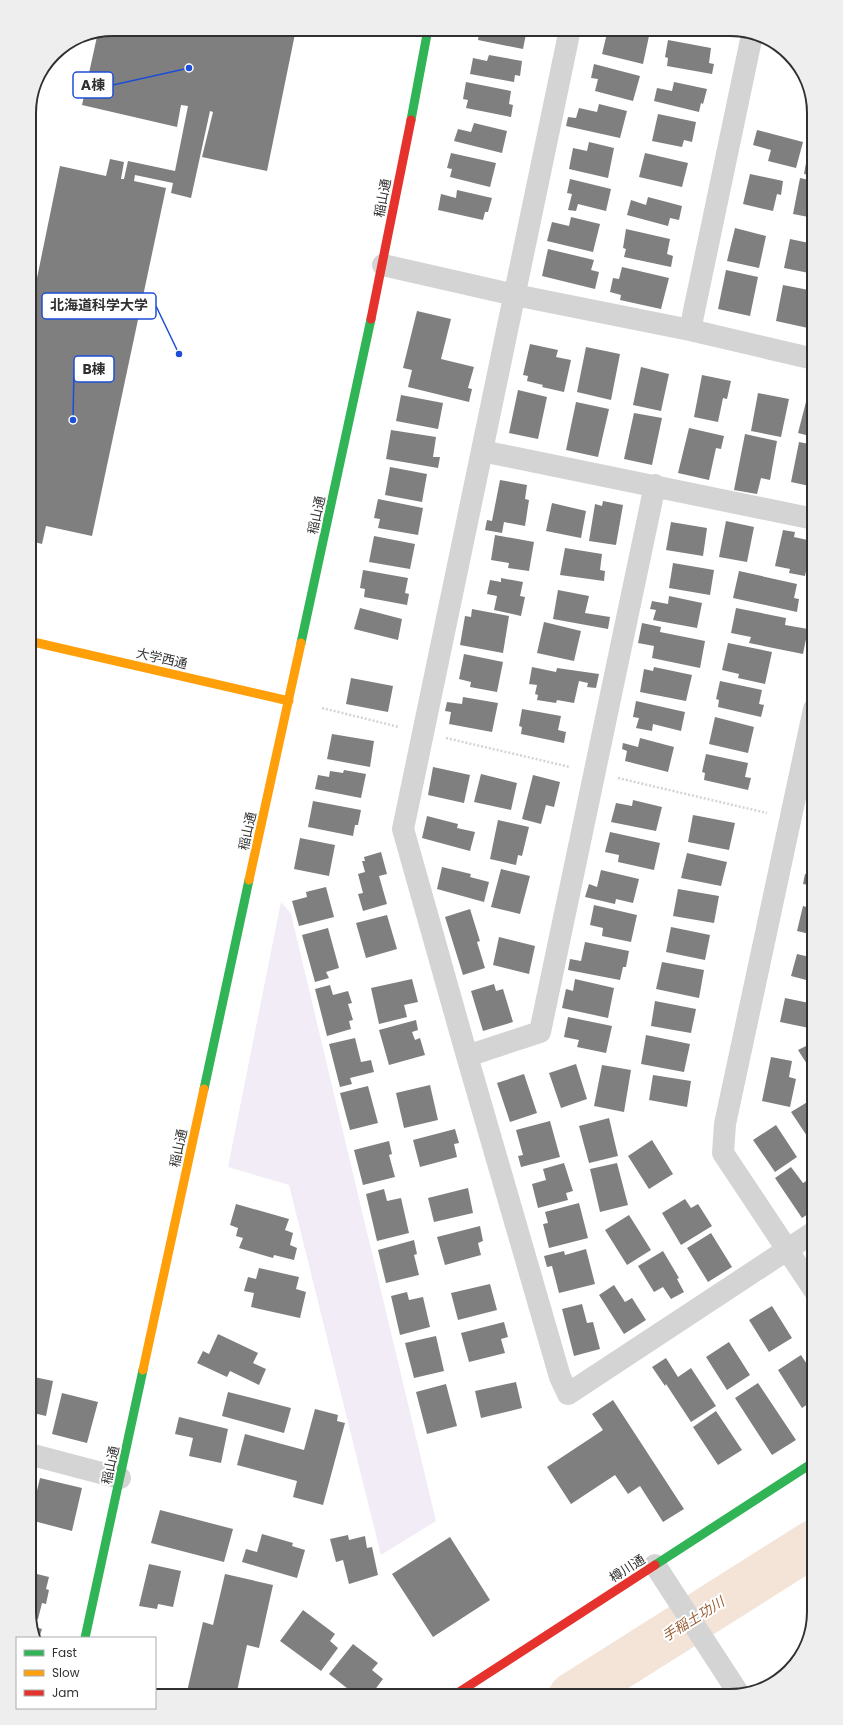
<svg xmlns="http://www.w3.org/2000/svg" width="843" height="1725" font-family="Poppins,'Noto Sans JP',sans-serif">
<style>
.green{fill:#f1ecf6}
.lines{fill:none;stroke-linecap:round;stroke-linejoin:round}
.river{stroke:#f4e4d8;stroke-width:47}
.building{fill:#7f7f7f}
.path{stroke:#d4d4d4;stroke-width:2.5;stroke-dasharray:2 2;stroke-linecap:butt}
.street{stroke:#d4d4d4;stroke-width:22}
.fast{stroke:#30b455;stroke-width:9}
.slow{stroke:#ff9f0a;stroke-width:9}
.jam{stroke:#e5322d;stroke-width:9}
.labels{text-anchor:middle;stroke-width:4;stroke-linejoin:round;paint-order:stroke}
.street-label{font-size:13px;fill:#303030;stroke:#fff}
.water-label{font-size:14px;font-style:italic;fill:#9a5f36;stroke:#fff}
.rim{fill:none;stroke:#303030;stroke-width:2}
.leader{fill:none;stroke:#1d4ed8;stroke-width:1.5}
.callout-dot{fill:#1d4ed8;stroke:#fff;stroke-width:1.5}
.callout{fill:#fff;stroke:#1d4ed8;stroke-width:1.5}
.callout-label{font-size:14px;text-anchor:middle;font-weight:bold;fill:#303030}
</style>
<rect width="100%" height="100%" fill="#fff"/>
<!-- green -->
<path class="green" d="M 281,902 L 291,914 L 436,1521 L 381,1555 L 289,1185 L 228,1167 Z"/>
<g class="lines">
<!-- river -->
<path class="river" d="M 572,1696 L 814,1543"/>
</g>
<!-- building -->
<path class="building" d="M 113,29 L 296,29 L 267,171 L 202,157 L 213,112 L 210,111 L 191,198 L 171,193 L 173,183 L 135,175 L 134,181 L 166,188 L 92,536 L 46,526 L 42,544 L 30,541 L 34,525 L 29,524 L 29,317 L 60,166 L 106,176 L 110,159 L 124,162 L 121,179 L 124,179 L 128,161 L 175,171 L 188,106 L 181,105 L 177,127 L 82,105 L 98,32 Z
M 480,29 L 527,29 L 523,49 L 478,40 Z
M 608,29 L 620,29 L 649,36 L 643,64 L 602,54 Z
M 694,29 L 708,29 L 707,33 Z
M 668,40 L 711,48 L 709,63 L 714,64 L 712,74 L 667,66 L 668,58 L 665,57 Z
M 780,46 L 781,46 L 787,54 L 778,52 Z
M 489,55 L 522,61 L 520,76 L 515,75 L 514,82 L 470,74 L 473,58 L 487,61 Z
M 594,64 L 640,76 L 633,101 L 595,91 L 598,79 L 591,78 Z
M 466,82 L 511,91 L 509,104 L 513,105 L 511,117 L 466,108 L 468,100 L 463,99 Z
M 674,82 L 707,89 L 703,104 L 701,103 L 699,112 L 654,101 L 657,88 L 672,91 Z
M 599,104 L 627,111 L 620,138 L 566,126 L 568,117 L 576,118 L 579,108 L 597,112 Z
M 658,114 L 696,122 L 692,142 L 684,140 L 682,147 L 652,141 Z
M 474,123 L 507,131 L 502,153 L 454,141 L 458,129 L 471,132 Z
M 757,130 L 803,142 L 796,168 L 768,161 L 771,150 L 753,145 Z
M 812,130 L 814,131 L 814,176 L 804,174 Z
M 589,142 L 614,148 L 608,178 L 569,169 L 573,148 L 587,151 Z
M 451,153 L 496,163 L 490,187 L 450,177 L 452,169 L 447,168 Z
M 645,153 L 688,163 L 682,187 L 639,177 Z
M 750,174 L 783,181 L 781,195 L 777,194 L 773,211 L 743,204 Z
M 800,178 L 814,181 L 814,218 L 793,214 Z
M 570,179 L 611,189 L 606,211 L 578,204 L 576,211 L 568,210 L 572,194 L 567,193 Z
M 457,190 L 492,198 L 488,212 L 485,212 L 483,220 L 438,210 L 441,194 L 456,198 Z
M 648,197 L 682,206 L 679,220 L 670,218 L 668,226 L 627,215 L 631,200 L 646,205 Z
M 571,217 L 600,224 L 593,252 L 547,241 L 552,222 L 569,226 Z
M 735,228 L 766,236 L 759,268 L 727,261 Z
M 626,229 L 670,239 L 667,254 L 673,256 L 671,267 L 624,257 L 626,249 L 623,248 Z
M 790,239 L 814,244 L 814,274 L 784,268 Z
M 548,249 L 594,260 L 591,270 L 599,272 L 595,289 L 542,276 Z
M 622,267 L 669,278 L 661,309 L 620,300 L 621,295 L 610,292 L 613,278 L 619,279 Z
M 726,270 L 758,277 L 750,316 L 718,309 Z
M 783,285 L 814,291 L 808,328 L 776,321 Z
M 417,311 L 451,319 L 441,359 L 474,367 L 468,388 L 472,389 L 469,402 L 408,387 L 412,370 L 403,368 Z
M 530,344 L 558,350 L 556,357 L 571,360 L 564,392 L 542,387 L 543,385 L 527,381 L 528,376 L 523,375 Z
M 586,347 L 620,354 L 611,400 L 577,392 Z
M 641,367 L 669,374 L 661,411 L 633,405 Z
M 702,375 L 731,381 L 727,399 L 723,398 L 718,422 L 694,417 Z
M 518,390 L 547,397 L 538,439 L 509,433 Z
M 758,393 L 789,399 L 781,437 L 751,431 Z
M 813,394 L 814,394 L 814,437 L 798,433 L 806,402 L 811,403 Z
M 401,395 L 443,403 L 438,429 L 396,421 Z
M 576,402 L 609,409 L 598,457 L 566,450 Z
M 634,413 L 662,418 L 652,465 L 624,459 Z
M 689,428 L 724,436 L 721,449 L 716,448 L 709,480 L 678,473 Z
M 391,430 L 436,437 L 433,457 L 440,457 L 438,468 L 386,459 Z
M 745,434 L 777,441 L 770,480 L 761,478 L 757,494 L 734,490 Z
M 799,442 L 814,445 L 814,487 L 791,482 Z
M 390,467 L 427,474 L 422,502 L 385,495 Z
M 500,480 L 527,485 L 525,499 L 529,500 L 525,526 L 504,522 L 502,533 L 485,530 L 487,520 L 492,521 Z
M 378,499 L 423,508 L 418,535 L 378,528 L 380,519 L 374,518 Z
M 603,501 L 623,505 L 616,545 L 589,541 L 595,504 L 602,506 Z
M 552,503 L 586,511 L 581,538 L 546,531 Z
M 726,521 L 754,527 L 747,562 L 719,557 Z
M 671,522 L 707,528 L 703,556 L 666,550 Z
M 783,530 L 795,532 L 794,537 L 812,541 L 805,576 L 789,573 L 790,569 L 775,566 Z
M 495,535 L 534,542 L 529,571 L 508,568 L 509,563 L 491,560 Z
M 374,536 L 415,544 L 410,569 L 369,562 Z
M 565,548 L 602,554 L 600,570 L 605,571 L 604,581 L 560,575 Z
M 673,563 L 714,570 L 710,595 L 669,588 Z
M 363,570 L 408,578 L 405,593 L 409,594 L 407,605 L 364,597 L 365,589 L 360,588 Z
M 739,571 L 797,584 L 794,598 L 799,599 L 797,612 L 733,598 Z
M 501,578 L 523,582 L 520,596 L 525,597 L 521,616 L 494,610 L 497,596 L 487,594 L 490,580 L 501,582 Z
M 558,590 L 589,596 L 585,613 L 610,617 L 608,629 L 553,619 Z
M 669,596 L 702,603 L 697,628 L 653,620 L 656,610 L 650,609 L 652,601 L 668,604 Z
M 360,608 L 402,619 L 398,640 L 354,629 Z
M 736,608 L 786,618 L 785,625 L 808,629 L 803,654 L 749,643 L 751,637 L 731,633 Z
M 472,609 L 509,616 L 503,653 L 460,645 L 465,616 L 471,617 Z
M 544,622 L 581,631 L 574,661 L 537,653 Z
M 642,623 L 661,627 L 660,632 L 705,641 L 700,668 L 652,658 L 654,646 L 638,643 Z
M 728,643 L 772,652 L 765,684 L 738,678 L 739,674 L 722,670 Z
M 464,654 L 503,662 L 497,692 L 470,687 L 471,682 L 459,679 Z
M 532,667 L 556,672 L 557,668 L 599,674 L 596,688 L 587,687 L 588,683 L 579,681 L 574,703 L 557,700 L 556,703 L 537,700 L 538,695 L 535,694 L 537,685 L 529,684 Z
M 654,667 L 692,675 L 686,701 L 640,692 L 644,669 L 653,671 Z
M 351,678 L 393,686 L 388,712 L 346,704 Z
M 720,681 L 762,690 L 759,704 L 764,705 L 761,717 L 718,707 L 719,700 L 716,699 Z
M 463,697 L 498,703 L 492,732 L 449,724 L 451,712 L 445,711 L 447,702 L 462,704 Z
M 636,701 L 685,712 L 681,731 L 653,724 L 652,731 L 636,728 L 639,718 L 633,717 Z
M 522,709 L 561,716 L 558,730 L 566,732 L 564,743 L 521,734 L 522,727 L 519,726 Z
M 715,717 L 754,727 L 748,753 L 709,744 Z
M 332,734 L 374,741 L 370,767 L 327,759 Z
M 640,738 L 674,747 L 668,772 L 625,761 L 627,751 L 622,749 L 623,743 L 638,747 Z
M 706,754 L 748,763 L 745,777 L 751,778 L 748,790 L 704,780 L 705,773 L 702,772 Z
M 433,767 L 470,775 L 464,803 L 428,795 Z
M 344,770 L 366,774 L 361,798 L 315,789 L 318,775 L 329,777 L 330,771 L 343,773 Z
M 481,774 L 517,783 L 511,810 L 474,802 Z
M 533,775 L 560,782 L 554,807 L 546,805 L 541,824 L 522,819 Z
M 633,800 L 662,807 L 656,831 L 611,822 L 616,803 L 632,806 Z
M 313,801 L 361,810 L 358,825 L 355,825 L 353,836 L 308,827 Z
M 693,815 L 735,823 L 729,850 L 688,842 Z
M 427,816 L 458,824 L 457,828 L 475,832 L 470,851 L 422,838 Z
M 498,820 L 529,827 L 522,856 L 518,855 L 516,865 L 490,859 Z
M 610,832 L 660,843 L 654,870 L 618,862 L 619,855 L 605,852 Z
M 300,838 L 335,845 L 329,876 L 294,869 Z
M 381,852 L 387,874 L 379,876 L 387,904 L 363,911 L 358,894 L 363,893 L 358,874 L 365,872 L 362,861 L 365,861 L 364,857 Z
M 687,853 L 727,862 L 721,886 L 681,878 Z
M 813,859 L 814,859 L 814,886 L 803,884 L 805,874 L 810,875 Z
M 442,867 L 471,874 L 470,877 L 489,882 L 484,902 L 437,889 Z
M 501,869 L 530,876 L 520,914 L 491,907 Z
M 601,870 L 639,879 L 633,903 L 616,899 L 615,904 L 585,897 L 589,884 L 597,887 Z
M 326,887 L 334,917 L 299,926 L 292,901 L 307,897 L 306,892 Z
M 678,889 L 719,896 L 714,923 L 673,916 Z
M 594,905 L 637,915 L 631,942 L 602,936 L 603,928 L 590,925 Z
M 803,906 L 814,909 L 814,935 L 797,931 Z
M 470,909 L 480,941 L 477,942 L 485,968 L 463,975 L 445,917 Z
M 387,915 L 397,949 L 366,958 L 356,923 Z
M 671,927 L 710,935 L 705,960 L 666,952 Z
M 328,928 L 339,968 L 326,972 L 329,978 L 315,982 L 302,935 Z
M 499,937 L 535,946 L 529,974 L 493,965 Z
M 585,942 L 629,951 L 626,967 L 623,967 L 620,980 L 568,970 L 570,959 L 581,961 Z
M 797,954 L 814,958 L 814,982 L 791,976 Z
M 662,962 L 704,970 L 699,998 L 656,989 Z
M 412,979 L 418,1002 L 404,1005 L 407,1017 L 379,1024 L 371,988 Z
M 575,979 L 614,988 L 608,1018 L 562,1008 L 566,989 L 573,991 Z
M 494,984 L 496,991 L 503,989 L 513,1022 L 483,1031 L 471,991 Z
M 330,985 L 333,995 L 348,991 L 352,1003 L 348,1004 L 353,1020 L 349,1021 L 351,1029 L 327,1036 L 315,989 Z
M 785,998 L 814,1004 L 814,1029 L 780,1022 Z
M 655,1001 L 696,1009 L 691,1033 L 651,1026 Z
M 568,1017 L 612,1026 L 606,1053 L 577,1047 L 579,1040 L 564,1037 Z
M 416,1020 L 418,1030 L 412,1032 L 415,1040 L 420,1038 L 425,1055 L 389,1065 L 379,1030 Z
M 646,1035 L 690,1044 L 684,1072 L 641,1064 Z
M 355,1038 L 361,1062 L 371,1060 L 374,1072 L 350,1078 L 352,1084 L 340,1087 L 329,1044 Z
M 806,1046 L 808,1050 L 814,1046 L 814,1075 L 798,1050 Z
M 771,1057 L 792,1061 L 789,1077 L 796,1079 L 790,1107 L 762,1101 Z
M 576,1064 L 587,1099 L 561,1108 L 549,1073 Z
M 602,1065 L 631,1070 L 624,1112 L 594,1106 Z
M 524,1074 L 537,1113 L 510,1122 L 497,1083 Z
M 653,1075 L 691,1081 L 687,1107 L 649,1100 Z
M 430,1085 L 438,1120 L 404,1128 L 396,1093 Z
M 368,1086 L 378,1123 L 350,1130 L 340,1093 Z
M 814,1098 L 814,1144 L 813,1145 L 791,1112 Z
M 609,1118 L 618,1156 L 589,1163 L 579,1126 Z
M 550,1121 L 560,1157 L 521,1167 L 518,1156 L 523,1155 L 516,1130 Z
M 776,1125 L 797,1157 L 775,1172 L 753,1140 Z
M 455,1129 L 459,1143 L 454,1144 L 457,1157 L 420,1167 L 413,1140 Z
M 652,1140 L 673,1174 L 649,1189 L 628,1156 Z
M 389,1141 L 392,1154 L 389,1155 L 395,1177 L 363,1185 L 354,1150 Z
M 564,1163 L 573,1191 L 566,1193 L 568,1200 L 538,1208 L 532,1184 L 546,1180 L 543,1169 Z
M 617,1163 L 628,1205 L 600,1212 L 590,1169 Z
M 791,1167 L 803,1183 L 808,1180 L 814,1189 L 814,1210 L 802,1218 L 775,1178 Z
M 468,1188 L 473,1213 L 434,1222 L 428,1198 Z
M 384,1189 L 387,1201 L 401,1198 L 409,1233 L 377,1241 L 366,1194 Z
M 685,1199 L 691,1208 L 698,1204 L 712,1226 L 681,1245 L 662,1213 Z
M 579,1203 L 588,1238 L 549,1248 L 543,1224 L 548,1223 L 545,1212 Z
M 236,1204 L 289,1219 L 285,1230 L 293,1233 L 290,1245 L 297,1248 L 294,1260 L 274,1255 L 273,1258 L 239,1248 L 243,1238 L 236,1236 L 238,1228 L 230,1225 Z
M 629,1215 L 651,1250 L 627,1265 L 605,1230 Z
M 480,1226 L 483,1241 L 478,1243 L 481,1255 L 445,1265 L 437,1237 Z
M 711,1233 L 732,1267 L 708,1282 L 687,1248 Z
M 414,1240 L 417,1254 L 414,1255 L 419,1275 L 386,1283 L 378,1250 Z
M 586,1249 L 595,1284 L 559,1293 L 552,1266 L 547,1267 L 544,1256 L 564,1251 L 565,1255 Z
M 663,1251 L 679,1278 L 677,1279 L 684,1292 L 671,1299 L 663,1287 L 654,1292 L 638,1266 Z
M 259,1268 L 299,1277 L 296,1289 L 306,1292 L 300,1318 L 251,1307 L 254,1293 L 244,1291 L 248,1277 L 256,1279 Z
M 490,1284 L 497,1310 L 458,1320 L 451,1293 Z
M 614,1285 L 625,1302 L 632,1298 L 646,1320 L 624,1334 L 599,1295 Z
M 407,1292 L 409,1300 L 423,1297 L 430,1327 L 400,1335 L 391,1296 Z
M 582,1304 L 587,1323 L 593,1322 L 600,1349 L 574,1356 L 562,1309 Z
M 772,1306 L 792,1338 L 769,1352 L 749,1320 Z
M 504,1322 L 508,1337 L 501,1339 L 505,1353 L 469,1362 L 461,1333 Z
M 218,1334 L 258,1353 L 253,1363 L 266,1369 L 259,1385 L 230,1371 L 227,1377 L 197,1363 L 203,1351 L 209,1354 Z
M 436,1336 L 444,1371 L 414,1378 L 405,1343 Z
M 729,1342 L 750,1375 L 727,1390 L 706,1357 Z
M 801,1355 L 814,1375 L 814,1400 L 802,1408 L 778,1370 Z
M 666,1358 L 678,1377 L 691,1368 L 716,1406 L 691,1422 L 666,1384 L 665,1386 L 652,1367 Z
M 29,1370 L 35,1372 L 34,1377 L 53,1381 L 46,1416 L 29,1412 Z
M 516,1382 L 522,1408 L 481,1418 L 475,1391 Z
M 758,1383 L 796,1440 L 772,1455 L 735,1398 Z
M 446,1384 L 457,1426 L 427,1434 L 416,1392 Z
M 228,1392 L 291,1408 L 284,1433 L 222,1416 Z
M 62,1393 L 98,1402 L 87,1443 L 52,1434 Z
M 613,1400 L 684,1509 L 663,1522 L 640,1486 L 628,1494 L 615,1475 L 571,1504 L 547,1467 L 603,1430 L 592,1414 Z
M 315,1409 L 338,1415 L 337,1421 L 345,1423 L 323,1505 L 293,1497 L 297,1481 L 237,1465 L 245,1434 L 304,1450 Z
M 716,1411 L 742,1450 L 718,1465 L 693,1427 Z
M 179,1417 L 228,1429 L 221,1463 L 189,1456 L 193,1438 L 175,1434 Z
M 40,1478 L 82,1488 L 72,1531 L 30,1520 Z
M 160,1510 L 233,1529 L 224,1562 L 151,1543 Z
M 262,1534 L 293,1543 L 292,1546 L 305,1550 L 297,1578 L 242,1562 L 246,1549 L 257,1552 Z
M 348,1535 L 349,1540 L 365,1536 L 367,1548 L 372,1547 L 378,1575 L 349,1584 L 343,1560 L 336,1562 L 330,1539 Z
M 450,1537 L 490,1600 L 433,1637 L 392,1574 Z
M 149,1564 L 181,1571 L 173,1607 L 158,1604 L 157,1609 L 139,1606 Z
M 29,1572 L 49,1577 L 46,1589 L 49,1590 L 46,1604 L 42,1603 L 38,1619 L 33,1618 L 31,1623 L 29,1612 Z
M 225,1574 L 273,1585 L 259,1648 L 247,1645 L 236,1696 L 186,1696 L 203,1622 L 213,1625 Z
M 303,1610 L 335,1634 L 330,1641 L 338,1648 L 321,1671 L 280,1641 Z
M 32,1626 L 42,1629 L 39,1638 L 34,1638 Z
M 353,1644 L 378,1663 L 372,1670 L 383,1679 L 370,1696 L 357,1696 L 329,1674 Z
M 787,1666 L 788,1668 L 773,1681 L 770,1677 Z"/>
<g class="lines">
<!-- path -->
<path class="path" d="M 322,708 L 399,727
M 446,738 L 570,767
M 618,778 L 767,813"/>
<!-- street -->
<path class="street" d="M 570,29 L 403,829 L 467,1056 L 560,1377 L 568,1394 L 814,1232
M 383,265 L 515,295 L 690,330 L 814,359
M 690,330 L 752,35
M 482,451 L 814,519
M 467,1056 L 540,1032 L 655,485
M 814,1290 L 723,1153 L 725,1124 L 814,709
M 29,1454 L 120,1478
M 655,1565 L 739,1694"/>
<!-- fast -->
<path class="fast" d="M 411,120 L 428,29
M 301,643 L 371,319
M 204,1089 L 249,880
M 655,1565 L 814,1462
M 85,1638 L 143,1370"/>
<!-- slow -->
<path class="slow" d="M 29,641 L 289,701
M 249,880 L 301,643
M 143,1370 L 204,1089"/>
<!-- jam -->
<path class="jam" d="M 371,319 L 411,120
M 453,1696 L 655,1565"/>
</g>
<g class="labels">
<!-- street labels -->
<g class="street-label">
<text transform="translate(382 198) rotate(-79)" y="5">稲山通</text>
<text transform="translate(316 515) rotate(-78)" y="5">稲山通</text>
<text transform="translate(162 658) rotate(13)" y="5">大学西通</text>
<text transform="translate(247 831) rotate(-78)" y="5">稲山通</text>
<text transform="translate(178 1148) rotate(-78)" y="5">稲山通</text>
<text transform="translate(110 1465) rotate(-78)" y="5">稲山通</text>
<text transform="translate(627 1568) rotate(-33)" y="5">樽川通</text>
</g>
<!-- water labels -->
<g class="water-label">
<text transform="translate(693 1619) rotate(-32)" y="5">手稲土功川</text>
</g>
</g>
<!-- crop -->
<path d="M0 0H843V1725H0ZM113 36H730A77 77 0 0 1 807 113V1612A77 77 0 0 1 730 1689H113A77 77 0 0 1 36 1612V113A77 77 0 0 1 113 36Z" fill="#eee" fill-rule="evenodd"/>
<path class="rim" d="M113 36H730A77 77 0 0 1 807 113V1612A77 77 0 0 1 730 1689H113A77 77 0 0 1 36 1612V113A77 77 0 0 1 113 36Z"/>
<!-- callouts -->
<path class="leader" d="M189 68L113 85M179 354L156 306M73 420L74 369"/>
<g class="callout-dot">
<circle cx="189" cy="68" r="4"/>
<circle cx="179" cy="354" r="4"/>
<circle cx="73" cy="420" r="4"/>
</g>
<g class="callout">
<rect x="73" y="72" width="40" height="26" rx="4"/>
<rect x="42" y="293" width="114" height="26" rx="4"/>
<rect x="74" y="356" width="40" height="26" rx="4"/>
</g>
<g class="callout-label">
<text x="93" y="90">A棟</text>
<text x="99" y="310">北海道科学大学</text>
<text x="94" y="374">B棟</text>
</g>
<!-- legend -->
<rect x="16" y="1637" width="140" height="72" fill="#ffffff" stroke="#acacac"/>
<rect x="24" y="1650" width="20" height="6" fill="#30b455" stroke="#acacac"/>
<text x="52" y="1657" font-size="12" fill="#303030">Fast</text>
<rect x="24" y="1670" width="20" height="6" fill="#ff9f0a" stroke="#acacac"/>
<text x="52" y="1677" font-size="12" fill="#303030">Slow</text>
<rect x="24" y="1690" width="20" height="6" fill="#e5322d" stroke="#acacac"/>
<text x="52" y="1697" font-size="12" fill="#303030">Jam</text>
</svg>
